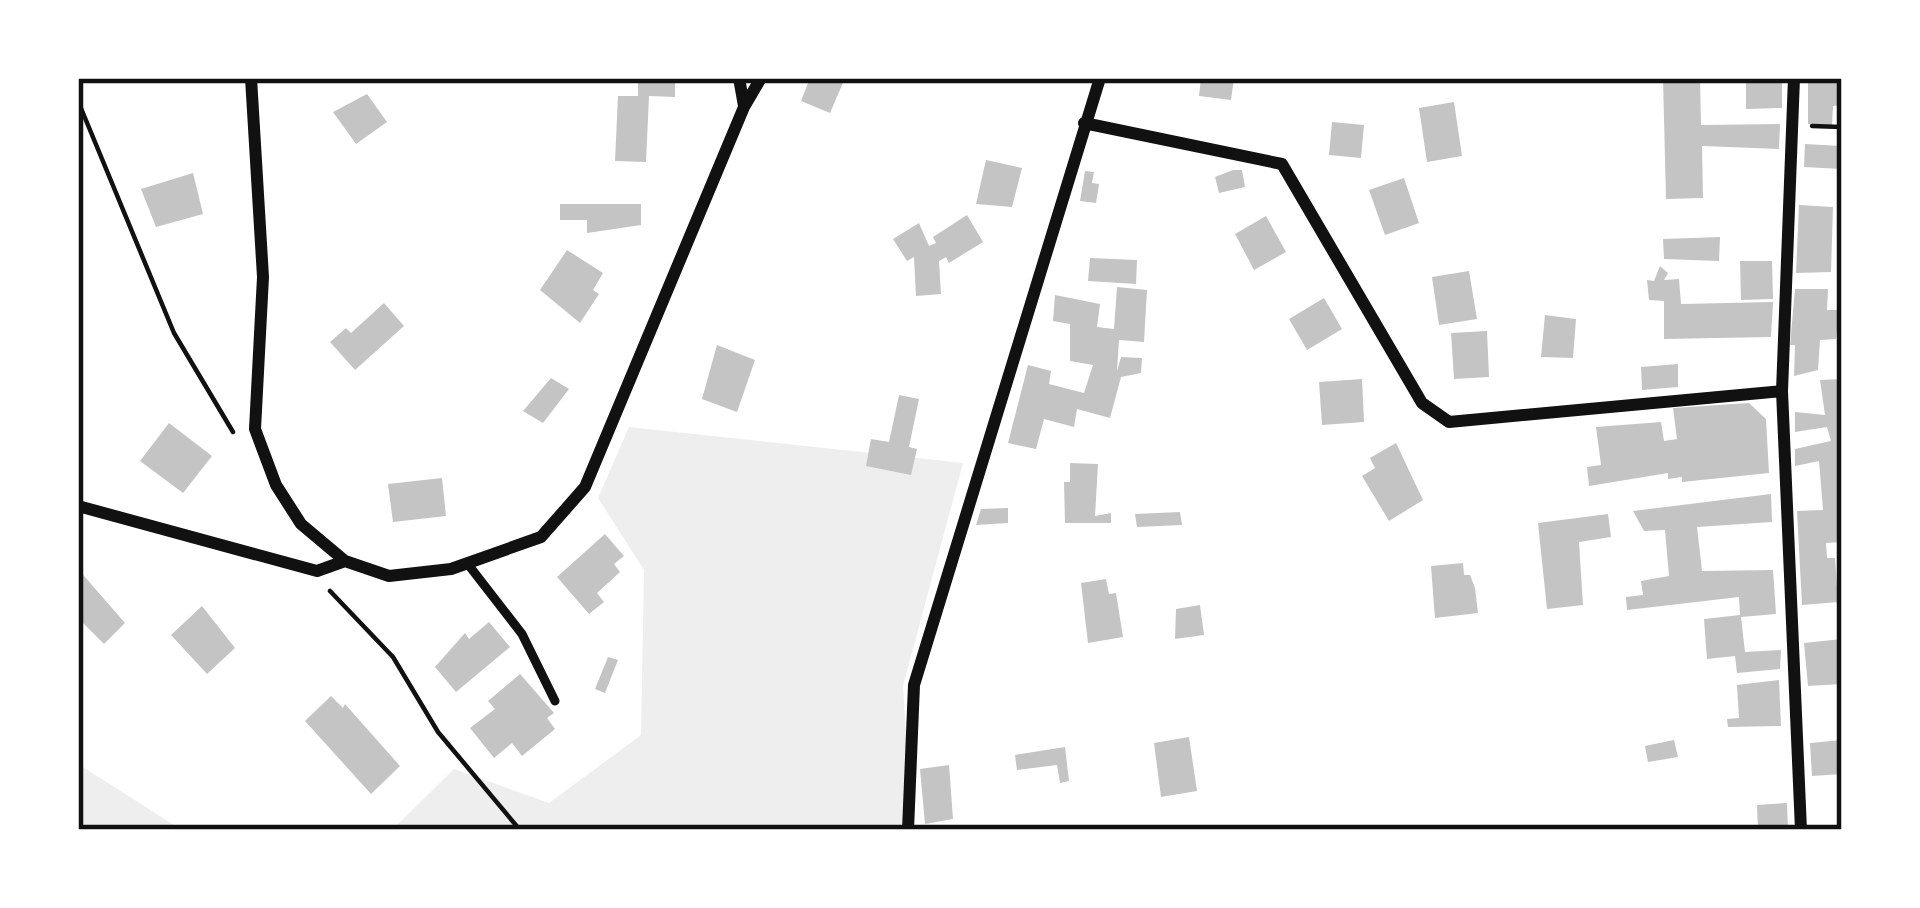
<svg xmlns="http://www.w3.org/2000/svg" width="1920" height="908" font-family="'DejaVu Sans',sans-serif">
<style>
.green{fill:#eee}
.building{fill:#c4c4c4}
.lines{fill:none;stroke-linecap:round;stroke-linejoin:round}
.path{stroke:#111;stroke-width:4.5}
.service{stroke:#111;stroke-width:9}
.minor{stroke:#111;stroke-width:12}
.neatline{fill:none;stroke:#111;stroke-width:4.5}
</style>
<rect width="100%" height="100%" fill="#fff"/>
<!-- green -->
<path class="green" d="M 629,427 L 963,463 L 903,686 L 912,830 L 392,830 L 454,769 L 549,803 L 641,735 L 644,570 L 598,498 Z
M 78,764 L 182,830 L 78,830 Z"/>
<!-- building -->
<path class="building" d="M 638,78 L 675,78 L 675,97 L 649,96 L 646,162 L 615,161 L 618,96 L 638,96 Z
M 810,78 L 845,78 L 830,113 L 801,101 Z
M 1201,78 L 1234,78 L 1231,100 L 1199,96 Z
M 1663,78 L 1700,78 L 1701,125 L 1780,124 L 1779,149 L 1702,146 L 1703,198 L 1666,199 Z
M 1746,78 L 1782,78 L 1782,108 L 1746,109 Z
M 1808,78 L 1842,78 L 1842,105 L 1833,106 L 1832,125 L 1808,124 Z
M 367,94 L 387,122 L 356,144 L 333,112 Z
M 1454,102 L 1462,156 L 1427,162 L 1419,108 Z
M 1332,122 L 1364,125 L 1361,158 L 1329,155 Z
M 1805,144 L 1840,146 L 1842,169 L 1804,167 Z
M 986,160 L 1022,168 L 1012,207 L 976,204 Z
M 1233,170 L 1242,170 L 1245,187 L 1219,193 L 1215,177 Z
M 1085,171 L 1094,172 L 1092,183 L 1099,184 L 1096,203 L 1080,201 Z
M 193,173 L 203,214 L 156,227 L 141,189 Z
M 1404,178 L 1419,223 L 1385,235 L 1369,190 Z
M 560,204 L 641,204 L 641,225 L 587,233 L 587,220 L 560,220 Z
M 1799,205 L 1833,207 L 1831,272 L 1796,273 Z
M 967,215 L 983,242 L 949,263 L 946,257 L 939,261 L 941,294 L 916,296 L 914,257 L 907,261 L 893,239 L 919,223 L 929,246 L 936,243 L 933,237 Z
M 1266,216 L 1286,252 L 1254,270 L 1235,234 Z
M 1720,237 L 1719,261 L 1664,259 L 1663,239 Z
M 567,250 L 603,273 L 593,290 L 599,294 L 580,323 L 540,290 Z
M 1090,258 L 1137,260 L 1136,284 L 1088,281 Z
M 1740,261 L 1772,261 L 1773,299 L 1741,300 Z
M 1660,266 L 1668,273 L 1664,280 L 1679,279 L 1681,304 L 1773,302 L 1771,337 L 1664,339 L 1664,301 L 1649,300 L 1647,280 L 1654,281 Z
M 1469,271 L 1477,319 L 1439,325 L 1432,277 Z
M 1117,287 L 1147,290 L 1144,342 L 1119,340 L 1117,371 L 1121,357 L 1142,358 L 1141,373 L 1121,377 L 1110,418 L 1077,409 L 1074,427 L 1044,419 L 1036,449 L 1008,443 L 1028,365 L 1051,371 L 1049,384 L 1084,393 L 1093,365 L 1070,361 L 1070,324 L 1053,321 L 1055,295 L 1100,304 L 1097,327 L 1114,329 Z
M 1795,289 L 1828,289 L 1827,310 L 1839,310 L 1836,339 L 1820,340 L 1818,370 L 1794,376 L 1795,345 L 1790,345 Z
M 1324,298 L 1342,329 L 1307,350 L 1289,319 Z
M 384,303 L 404,326 L 355,370 L 330,342 L 346,328 L 351,333 Z
M 1545,315 L 1576,319 L 1573,358 L 1541,357 Z
M 1487,331 L 1489,377 L 1454,379 L 1451,333 Z
M 717,345 L 755,360 L 737,412 L 702,399 Z
M 1678,364 L 1678,387 L 1642,390 L 1641,367 Z
M 551,378 L 569,389 L 543,423 L 523,411 Z
M 1362,379 L 1364,422 L 1322,425 L 1319,382 Z
M 1842,379 L 1842,542 L 1826,543 L 1827,558 L 1835,558 L 1838,602 L 1802,605 L 1797,511 L 1823,510 L 1819,461 L 1795,466 L 1795,449 L 1831,441 L 1827,427 L 1795,432 L 1795,412 L 1825,415 L 1820,380 Z
M 899,395 L 919,399 L 909,447 L 917,449 L 911,475 L 866,466 L 871,439 L 889,442 Z
M 1749,403 L 1766,419 L 1769,473 L 1682,482 L 1682,477 L 1668,479 L 1668,473 L 1589,486 L 1587,467 L 1601,465 L 1596,427 L 1661,422 L 1664,441 L 1677,439 L 1673,408 Z
M 169,423 L 212,456 L 183,493 L 140,461 Z
M 1396,443 L 1423,500 L 1389,521 L 1362,476 L 1375,468 L 1370,458 Z
M 1070,463 L 1098,464 L 1095,516 L 1111,513 L 1111,523 L 1065,523 L 1064,482 L 1070,482 Z
M 442,478 L 446,516 L 393,522 L 388,484 Z
M 1771,494 L 1772,522 L 1697,527 L 1702,571 L 1773,570 L 1776,614 L 1741,617 L 1745,652 L 1781,650 L 1780,669 L 1737,673 L 1735,656 L 1707,659 L 1704,619 L 1740,615 L 1739,597 L 1627,610 L 1626,597 L 1643,595 L 1641,581 L 1669,576 L 1665,530 L 1644,531 L 1633,511 Z
M 1008,508 L 1008,523 L 976,525 L 981,509 Z
M 1180,512 L 1182,525 L 1137,527 L 1135,514 Z
M 1608,514 L 1611,537 L 1579,542 L 1583,605 L 1547,609 L 1538,523 Z
M 605,534 L 624,556 L 614,564 L 620,572 L 597,593 L 604,602 L 589,614 L 557,577 Z
M 1463,563 L 1464,575 L 1470,575 L 1475,588 L 1478,613 L 1435,618 L 1431,566 Z
M 78,569 L 125,623 L 104,644 L 78,618 Z
M 1106,579 L 1109,594 L 1116,593 L 1123,637 L 1088,643 L 1081,583 Z
M 1200,605 L 1204,635 L 1175,639 L 1176,609 Z
M 202,606 L 235,648 L 207,674 L 171,635 Z
M 489,622 L 510,647 L 456,692 L 435,667 L 465,633 L 469,639 Z
M 1842,639 L 1842,684 L 1808,686 L 1804,643 Z
M 608,657 L 618,660 L 605,693 L 595,689 Z
M 520,674 L 554,713 L 547,718 L 555,729 L 522,756 L 512,743 L 494,758 L 470,728 L 495,709 L 488,701 Z
M 1779,680 L 1781,726 L 1728,727 L 1727,719 L 1739,718 L 1737,685 Z
M 331,696 L 343,708 L 345,704 L 400,766 L 371,794 L 305,721 Z
M 1189,737 L 1197,791 L 1161,797 L 1154,743 Z
M 1674,740 L 1678,757 L 1648,762 L 1645,746 Z
M 1842,740 L 1842,774 L 1812,776 L 1810,743 Z
M 1065,747 L 1069,781 L 1060,783 L 1057,765 L 1017,770 L 1015,755 Z
M 949,765 L 953,819 L 925,824 L 920,769 Z
M 1787,803 L 1788,830 L 1758,830 L 1757,805 Z"/>
<g class="lines">
<!-- path -->
<path class="path" d="M 78,101 L 174,333 L 233,432
M 1812,126 L 1842,127
M 330,591 L 393,657 L 438,732 L 520,830"/>
<!-- service -->
<path class="service" d="M 467,563 L 522,634 L 555,701"/>
<!-- minor -->
<path class="minor" d="M 251,78 L 263,277 L 255,429 L 276,485 L 301,524 L 345,561 L 389,576 L 451,569 L 541,537 L 585,487 L 744,107 L 761,78
M 739,78 L 744,106
M 1794,78 L 1782,391 L 1801,830
M 1084,123 L 1282,164 L 1422,403 L 1449,422 L 1782,391
M 78,506 L 317,571 L 345,561
M 908,830 L 914,685 L 1100,78"/>
</g>
<!-- border -->
<rect width="1920" height="908" fill="none" stroke="#ffffff" stroke-width="162"/>
<rect x="81" y="81" width="1758" height="746" class="neatline"/>
</svg>
